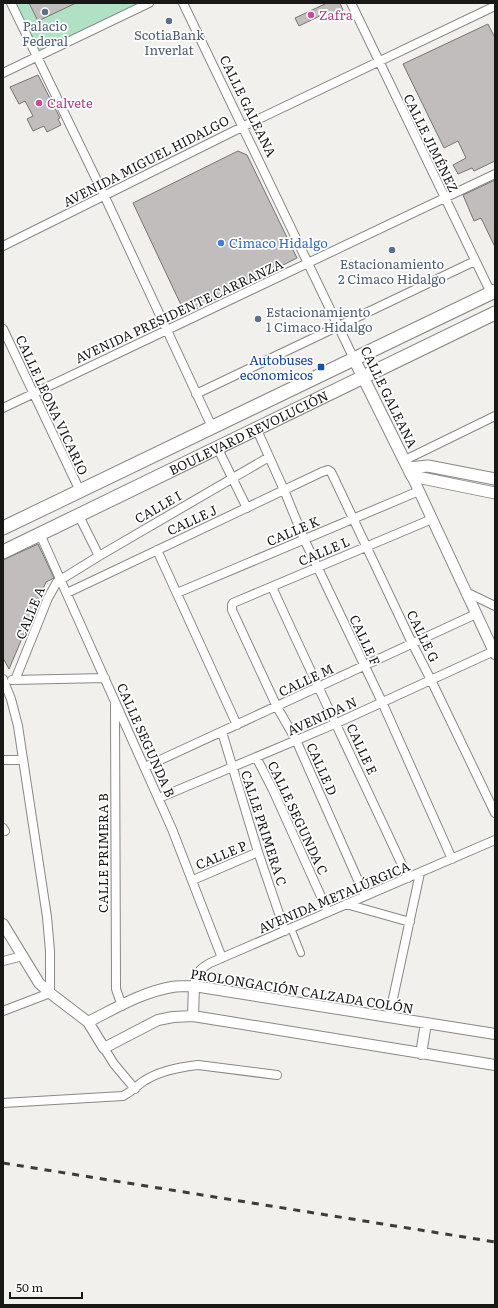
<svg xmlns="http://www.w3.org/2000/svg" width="498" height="1308" font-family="Literata,serif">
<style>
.green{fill:#b0e1c4}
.building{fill:#c1bdbd;stroke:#777473}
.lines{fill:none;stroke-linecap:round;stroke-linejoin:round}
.pedestrian-casing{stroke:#898885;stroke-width:8}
.minor-casing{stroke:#898885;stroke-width:10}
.tertiary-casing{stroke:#898885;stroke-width:12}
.secondary-casing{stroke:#898885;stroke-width:13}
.primary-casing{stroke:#898885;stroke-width:15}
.pedestrian{stroke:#fff;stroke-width:6}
.minor{stroke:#fff;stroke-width:8}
.tertiary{stroke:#fff;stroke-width:10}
.secondary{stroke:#fff;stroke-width:11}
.primary{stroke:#fff;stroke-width:13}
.rail{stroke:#3c3c3a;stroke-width:3;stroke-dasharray:7 7;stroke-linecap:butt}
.service-dot{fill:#5c6f8a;stroke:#fff;stroke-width:1.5}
.hotel-dot{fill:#d1479c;stroke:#fff;stroke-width:1.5}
.shop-dot{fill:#3f7fe0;stroke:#fff;stroke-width:1.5}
.transit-dot{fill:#1a4fb4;stroke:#fff;stroke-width:1.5}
.labels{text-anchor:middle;stroke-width:3.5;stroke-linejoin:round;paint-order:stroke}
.hotel-label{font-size:13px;fill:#b23c85;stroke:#fff;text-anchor:start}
.service-label{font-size:13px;fill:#4e5e75;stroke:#fff}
.street-label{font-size:13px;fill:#181817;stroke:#fff}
.shop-label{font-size:13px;fill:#366cbe;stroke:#fff;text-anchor:start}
.transit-label{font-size:13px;fill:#164399;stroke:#fff;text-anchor:end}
</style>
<rect width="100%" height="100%" fill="#f1f0ed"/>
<!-- green -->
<path class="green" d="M 13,3 L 144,3 L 37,54 Z"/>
<!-- building -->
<path class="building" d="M 29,3 L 76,3 L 38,21 Z
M 327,3 L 340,3 L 343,10 L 328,18 L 326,13 L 299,26 L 295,18 Z
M 488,24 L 495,38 L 495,161 L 474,171 L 472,168 L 458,174 L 453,165 L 466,158 L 458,141 L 444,148 L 403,64 Z
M 38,75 L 60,118 L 58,119 L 61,125 L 47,132 L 44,126 L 33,131 L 27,119 L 33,116 L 25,101 L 19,104 L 10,87 Z
M 238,151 L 247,155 L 297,258 L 194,310 L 182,307 L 133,203 Z
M 495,180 L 495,247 L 481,218 L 474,221 L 463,195 Z
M 38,544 L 54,578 L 46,582 L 9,669 L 3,658 L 3,560 Z"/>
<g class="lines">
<!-- pedestrian casing -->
<g class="pedestrian-casing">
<path id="pedestrian" d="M 291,928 L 301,953"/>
</g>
<!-- minor casing -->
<g class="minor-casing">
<path id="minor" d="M 11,3 L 104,195 L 212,427
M 183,3 L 354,359
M 351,3 L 491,293
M 3,73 L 149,3
M 3,246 L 242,127 L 495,6
M 3,329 L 80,491
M 196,394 L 475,261
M 3,408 L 495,174
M 257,430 L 284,490 L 304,539 L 382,702 L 452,859
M 218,449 L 247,508
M 405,460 L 495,416
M 79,516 L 99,556
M 40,534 L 172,829 L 222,958
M 157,550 L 237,725
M 272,587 C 316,684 363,780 408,878
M 67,593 L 322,472 L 328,470 L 331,472 L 333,476 L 412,643 L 431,680 L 495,813
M 177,593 L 419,491
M 468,593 L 495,606
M 3,679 L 11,699 L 18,726 L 47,917 L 50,951 L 50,993 L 3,1011
M 12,680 L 105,678
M 15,680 L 48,598 L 57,582 L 99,556 L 269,457
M 115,705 L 116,989 L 122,1006
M 222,732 L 258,852 L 285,931
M 256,757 L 273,790 L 328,912
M 3,760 L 23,760
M 145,767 L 476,614
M 159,798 L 337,723 L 494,651
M 3,828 L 5,831
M 193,880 L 258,852
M 365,896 L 296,740 L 277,707 L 232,610 L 232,605 L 233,603 L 432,519
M 346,904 L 410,922
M 3,961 L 23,956
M 194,986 C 196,973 198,970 210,963 L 495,840
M 389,1017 L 420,873
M 104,1048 L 114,1064 L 135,1089
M 3,1103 L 123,1096 C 133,1091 136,1086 144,1081 C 159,1071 180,1067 198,1065 L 277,1075"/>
</g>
<!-- tertiary casing -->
<g class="tertiary-casing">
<path id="tertiary" d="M 412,476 L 495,654
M 3,924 L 39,983 L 50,993 L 88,1022 L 104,1048 L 158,1020 L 173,1017 L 193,1016 L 495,1065
M 193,1016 L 194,986
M 88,1022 C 114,1009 142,992 172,987 C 179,986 187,986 194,986 L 495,1034
M 421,1054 L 426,1023"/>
</g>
<!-- secondary casing -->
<g class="secondary-casing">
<path id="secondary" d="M 354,359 L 412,476 L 495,493
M 408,468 L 428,466 L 495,479"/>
</g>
<!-- primary casing -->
<g class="primary-casing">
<g id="primary">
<path d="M 3,528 L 495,291"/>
<path id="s1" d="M 3,552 L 495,313"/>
</g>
</g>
<!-- pedestrian -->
<use href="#pedestrian" class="pedestrian"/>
<!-- minor -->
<use href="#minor" class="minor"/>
<!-- tertiary -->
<use href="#tertiary" class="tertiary"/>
<!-- secondary -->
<use href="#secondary" class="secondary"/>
<!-- primary -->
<use href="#primary" class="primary"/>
<!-- rail -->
<path class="rail" d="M 3,1163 L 495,1242"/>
</g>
<!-- markers -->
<g class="service-dot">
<circle cx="45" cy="12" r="4"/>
<circle cx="169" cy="21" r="4"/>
<circle cx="392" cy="250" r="4"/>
<circle cx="258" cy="319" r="4"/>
</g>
<g class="hotel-dot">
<circle cx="311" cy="15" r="4"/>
<circle cx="39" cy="103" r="4"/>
</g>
<circle class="shop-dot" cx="221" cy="243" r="4"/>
<rect class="transit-dot" x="317" y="363" width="8" height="8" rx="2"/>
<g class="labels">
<!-- hotel labels -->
<g class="hotel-label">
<text x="319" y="20">Zafra</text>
<text x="47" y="108">Calvete</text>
</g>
<!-- service labels -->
<g class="service-label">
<text x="45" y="31">Palacio<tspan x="45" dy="15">Federal</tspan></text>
<text x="169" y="40">ScotiaBank<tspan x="169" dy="15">Inverlat</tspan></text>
<text x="392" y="269">Estacionamiento<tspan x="392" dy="15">2 Cimaco Hidalgo</tspan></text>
<text x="266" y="317" text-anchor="start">Estacionamiento<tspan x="266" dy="15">1 Cimaco Hidalgo</tspan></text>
</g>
<!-- street labels -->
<g class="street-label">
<text transform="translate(248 106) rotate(64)" y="5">CALLE GALEANA</text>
<text transform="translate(431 143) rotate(64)" y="5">CALLE JIMÉNEZ</text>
<text transform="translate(146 161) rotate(-27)" y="5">AVENIDA MIGUEL HIDALGO</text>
<text transform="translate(179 311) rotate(-25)" y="5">AVENIDA PRESIDENTE CARRANZA</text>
<text transform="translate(389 397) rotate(64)" y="5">CALLE GALEANA</text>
<text transform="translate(52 405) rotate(65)" y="5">CALLE LEONA VICARIO</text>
<text dy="5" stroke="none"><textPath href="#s1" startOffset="273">BOULEVARD REVOLUCIÓN</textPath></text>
<text transform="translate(158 507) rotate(-30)" y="5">CALLE I</text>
<text transform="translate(192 520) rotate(-25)" y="5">CALLE J</text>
<text transform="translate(293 531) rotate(-23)" y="5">CALLE K</text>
<text transform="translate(324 551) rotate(-23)" y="5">CALLE L</text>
<text transform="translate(30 613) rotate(-68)" y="5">CALLE A</text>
<text transform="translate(423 636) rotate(64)" y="5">CALLE G</text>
<text transform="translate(365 640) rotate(65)" y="5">CALLE F</text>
<text transform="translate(306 680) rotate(-25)" y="5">CALLE M</text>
<text transform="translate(322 716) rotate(-24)" y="5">AVENIDA N</text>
<text transform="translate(146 740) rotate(66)" y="5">CALLE SEGUNDA B</text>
<text transform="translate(362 749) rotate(65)" y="5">CALLE E</text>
<text transform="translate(322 769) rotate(66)" y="5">CALLE D</text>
<text transform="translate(298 818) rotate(65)" y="5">CALLE SEGUNDA C</text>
<text transform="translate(264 828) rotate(72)" y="5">CALLE PRIMERA C</text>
<text transform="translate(103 853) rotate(-90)" y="5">CALLE PRIMERA B</text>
<text transform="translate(221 855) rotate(-23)" y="5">CALLE P</text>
<text transform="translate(334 897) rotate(-23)" y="5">AVENIDA METALÚRGICA</text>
<text transform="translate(302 991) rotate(9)" y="5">PROLONGACIÓN CALZADA COLÓN</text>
</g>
<!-- shop labels -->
<g class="shop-label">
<text x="229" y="248">Cimaco Hidalgo</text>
</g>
<!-- transit labels -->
<g class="transit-label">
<text x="313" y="365">Autobuses<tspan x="313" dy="15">economicos</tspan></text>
</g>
</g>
<!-- border -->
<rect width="498" height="1308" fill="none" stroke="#181817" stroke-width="8"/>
<!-- scale -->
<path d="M10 1292v6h72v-6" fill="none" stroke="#181817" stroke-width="2"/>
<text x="16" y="1292" font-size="12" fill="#181817" stroke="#ffffff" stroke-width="3" paint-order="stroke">50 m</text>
</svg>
